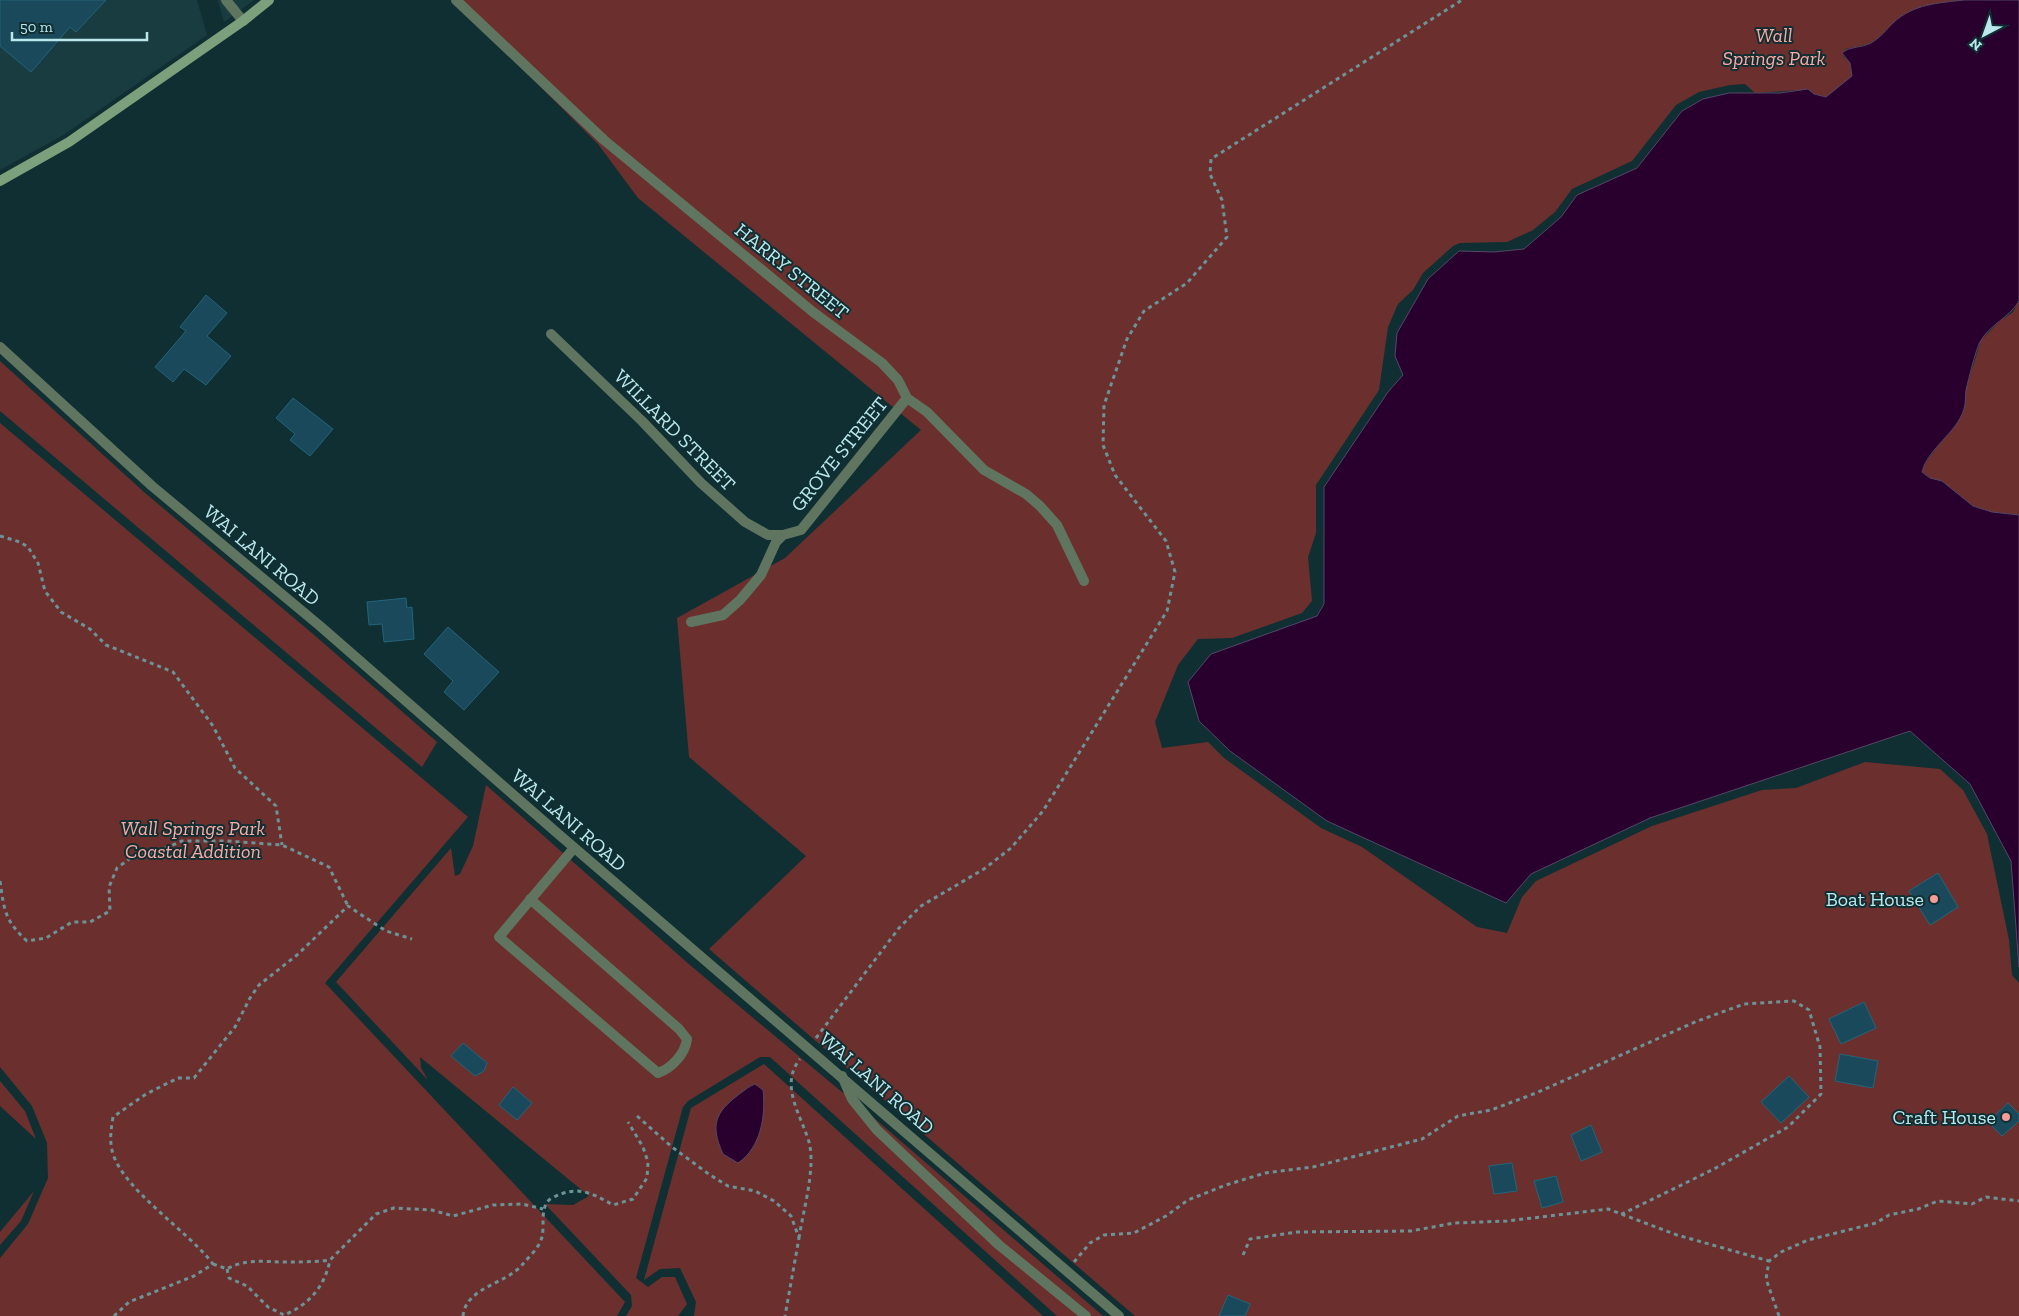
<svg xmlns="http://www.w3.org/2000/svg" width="2019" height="1316" font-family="'Zilla Slab',serif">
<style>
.built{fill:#183c40}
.green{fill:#6b302e}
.water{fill:#29002d;stroke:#554667}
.building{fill:#19495a;stroke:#22657b}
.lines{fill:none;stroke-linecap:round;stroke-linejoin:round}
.path{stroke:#6c9397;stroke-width:3;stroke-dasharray:4 4;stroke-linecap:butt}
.lane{stroke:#5f755f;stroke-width:10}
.street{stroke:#5f755f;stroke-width:10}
.secondary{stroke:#7ca07b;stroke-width:10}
.poi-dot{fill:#f59c95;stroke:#102f33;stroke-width:2}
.labels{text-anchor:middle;stroke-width:4;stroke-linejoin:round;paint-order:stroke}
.park-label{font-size:20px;font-style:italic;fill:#ffa9a3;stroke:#102f33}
.street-label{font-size:20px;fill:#bbe8ed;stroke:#102f33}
.poi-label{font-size:20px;fill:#bbe8ed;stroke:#102f33;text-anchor:end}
</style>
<rect width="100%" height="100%" fill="#102f33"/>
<!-- built -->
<path class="built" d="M 0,0 L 197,0 L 207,35 L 65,134 L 0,170 Z
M 218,0 L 254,0 L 224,22 Z"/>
<!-- green -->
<path class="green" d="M 453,0 L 1964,0 L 1940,3 L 1895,22 L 1881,37 L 1869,44 L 1846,49 L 1843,56 L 1850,63 L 1852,76 L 1826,97 L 1799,90 L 1755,93 L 1745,84 L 1730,85 L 1699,92 L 1676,105 L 1632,161 L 1572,189 L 1555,212 L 1533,230 L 1507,242 L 1460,243 L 1453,246 L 1423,273 L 1413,290 L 1398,304 L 1388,327 L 1379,390 L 1316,485 L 1316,533 L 1308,557 L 1312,601 L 1302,613 L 1232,638 L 1198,639 L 1178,665 L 1155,722 L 1162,748 L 1208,742 L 1224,758 L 1321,828 L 1362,847 L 1477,927 L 1507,933 L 1522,897 L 1536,881 L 1652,826 L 1762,790 L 1796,788 L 1865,762 L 1940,769 L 1963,790 L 1987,834 L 2009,940 L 2012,975 L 2019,983 L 2019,1316 L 1135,1316 L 709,949 L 806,856 L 689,757 L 677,618 L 785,558 L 921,430 L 638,198 L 598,144 Z
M 2019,301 L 2019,515 L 1992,512 L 1973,506 L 1942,481 L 1930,478 L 1922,472 L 1924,465 L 1964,410 L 1966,389 L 1981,340 L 2000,321 L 2013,312 Z
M 0,361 L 145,493 L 313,634 L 437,742 L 422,767 L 0,411 Z
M 0,423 L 468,817 L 325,983 L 625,1302 L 617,1316 L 0,1316 L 0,1258 L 28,1224 L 48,1178 L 47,1143 L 32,1106 L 0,1067 Z
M 486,785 L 691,966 L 843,1093 L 844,1092 L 1103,1316 L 1057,1316 L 770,1057 L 760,1057 L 688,1101 L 683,1107 L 636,1278 L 648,1287 L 662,1277 L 675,1277 L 687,1304 L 678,1316 L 626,1316 L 632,1306 L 631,1295 L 545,1204 L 573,1205 L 589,1196 L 420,1057 L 421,1068 L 428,1080 L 336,982 L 451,848 L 455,876 L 460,874 L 473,846 Z
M 764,1064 L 1043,1316 L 694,1316 L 696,1302 L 680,1268 L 660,1269 L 644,1280 L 691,1108 Z
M 0,1081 L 25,1111 L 36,1139 L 0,1106 Z
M 34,1191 L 21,1221 L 0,1245 L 0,1232 Z"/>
<!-- water -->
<path class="water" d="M 1964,0 L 2019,0 L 2019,301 C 2010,317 1989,325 1980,342 C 1975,352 1969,378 1966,390 C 1965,396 1966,403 1964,409 C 1957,433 1928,448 1922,472 L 1930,478 L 1942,481 L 1973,506 L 1992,512 L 2019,515 L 2019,967 L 2011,861 L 1970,784 L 1910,731 L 1650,818 L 1531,874 L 1506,903 L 1327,821 L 1230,751 L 1199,721 L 1188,682 L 1211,654 L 1317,616 L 1324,604 L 1324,487 L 1388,392 L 1403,375 L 1395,356 L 1397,333 L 1428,279 L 1459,251 L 1494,252 L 1524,249 L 1561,217 L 1577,195 L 1637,168 L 1682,111 L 1703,99 L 1729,93 L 1780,93 L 1808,89 L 1814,94 L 1826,97 L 1852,76 L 1850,63 L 1842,53 C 1850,46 1862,48 1871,43 C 1881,37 1886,30 1894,22 C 1914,4 1938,3 1964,0 Z
M 755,1084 L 763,1090 C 766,1115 761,1148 738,1163 L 723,1154 C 710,1125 715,1113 738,1095 C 744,1091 749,1086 755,1084 Z"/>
<!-- building -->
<path class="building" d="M 0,0 L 106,0 L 76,32 L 70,27 L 31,72 L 0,46 Z
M 206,295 L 227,313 L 207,336 L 231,356 L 206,385 L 184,369 L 173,382 L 155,367 L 186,331 L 180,327 Z
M 293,398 L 333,429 L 310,456 L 290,440 L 295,434 L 276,418 Z
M 406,598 L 407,608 L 412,607 L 414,639 L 384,642 L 382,624 L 369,625 L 367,602 Z
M 448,627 L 499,672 L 464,710 L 444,692 L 453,681 L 424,654 Z
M 1938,873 L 1958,907 L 1930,925 L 1909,891 Z
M 1864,1002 L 1876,1028 L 1841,1044 L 1829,1019 Z
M 463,1043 L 487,1063 L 484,1071 L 475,1076 L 451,1056 Z
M 1840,1054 L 1878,1061 L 1873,1088 L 1835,1081 Z
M 1789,1076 L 1809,1097 L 1781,1123 L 1761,1102 Z
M 513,1087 L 532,1103 L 517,1120 L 499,1105 Z
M 2008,1103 L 2019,1114 L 2019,1121 L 2002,1136 L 1988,1122 Z
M 1591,1125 L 1602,1152 L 1581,1161 L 1571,1135 Z
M 1512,1163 L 1517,1191 L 1494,1194 L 1489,1166 Z
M 1556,1176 L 1563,1202 L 1542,1208 L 1534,1181 Z
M 1228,1295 L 1250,1304 L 1245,1316 L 1219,1316 Z"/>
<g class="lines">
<!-- path -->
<path class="path" d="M 0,536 L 20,542 L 28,547 L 38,563 L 45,591 L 61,612 L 90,629 L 106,645 L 173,672 L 213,726 L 235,768 L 276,806 L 282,845
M 0,881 C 4,910 5,921 27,941 L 46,938 L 72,922 L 90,922 L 110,911 L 109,887 L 117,868 L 132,857 L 154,853 L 182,841 L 227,841 L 282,845 L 329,867 L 348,906
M 816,1038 L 899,928 L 921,906 L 984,869 L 1011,848 L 1043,811 L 1167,611 L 1175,572 L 1166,541 L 1115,475 L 1103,445 L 1104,405 L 1127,339 L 1144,311 L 1187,283 L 1227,237 L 1222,200 L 1210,174 L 1211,159 L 1462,0
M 637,1116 L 672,1147 L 710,1175 L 728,1186 L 755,1191 L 774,1201 L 791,1216 L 799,1238 L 785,1316
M 799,1238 C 803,1211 816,1168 809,1142 C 801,1115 779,1085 800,1059
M 1243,1255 L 1250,1239 L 1297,1232 L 1411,1231 L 1454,1223 L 1507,1221 L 1608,1209 L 1677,1235 L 1769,1261
M 1074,1262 L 1090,1243 L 1104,1235 L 1134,1233 L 1166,1216 L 1188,1200 L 1226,1185 L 1265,1173 L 1313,1167 L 1422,1139 L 1458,1116 L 1491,1110 L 1536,1093 L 1695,1022 L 1744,1004 L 1794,1001 L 1809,1010 L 1820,1047 L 1821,1094 L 1788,1127 L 1714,1169 L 1620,1215
M 213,1264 L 227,1269 C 247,1258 264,1262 285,1262 C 300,1262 315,1262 330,1260 L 376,1214 L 394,1208 L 432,1210 L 453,1216 L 493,1205 L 522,1204 L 543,1209
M 227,1269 L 229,1278 L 247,1286 L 268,1307 L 284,1315 C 309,1305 325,1286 330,1260
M 114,1316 L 129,1302 L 194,1276 L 213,1264 C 189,1232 125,1191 113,1154 C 109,1141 111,1130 113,1117 L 146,1094 L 178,1078 L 194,1078 L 235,1027 L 250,998 L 259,985 L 297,955 L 348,906 L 386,931 L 412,939
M 463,1316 C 466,1287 506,1284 522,1265 C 529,1257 539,1248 542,1237 C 545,1225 539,1205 552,1198 C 577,1185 590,1192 613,1205 L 633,1199 L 647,1178 L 648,1162 L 643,1147 L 628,1122
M 1779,1316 L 1766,1279 L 1769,1261 L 1781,1252 L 1808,1240 L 1876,1223 L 1889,1215 L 1918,1209 L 1938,1201 L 1972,1204 L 1986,1197 L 2019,1201"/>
<!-- lane -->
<path class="lane" d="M 530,899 L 679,1029 L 687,1039 C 685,1054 672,1068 658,1073 L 499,937 L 574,848
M 842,1076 L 852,1099 L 877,1130 L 999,1245 L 1086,1316"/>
<!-- street -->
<path class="street" d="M 226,0 L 243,21
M 456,0 L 604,140 L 813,312 L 882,363 L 898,380 L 907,398 L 927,412 L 984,470 L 1026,494 L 1040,506 L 1057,525 L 1084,581
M 551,334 L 642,421 L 701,483 L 745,522 L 768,535 L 783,535 L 801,530 L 907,398
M 0,347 L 152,486 L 320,626 L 556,832 L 1119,1316
M 691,622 L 723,615 L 740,600 L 761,575 L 776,542 L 783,535"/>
<!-- secondary -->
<path class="secondary" d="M 0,181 L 69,142 L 243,21 L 269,0"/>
</g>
<!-- markers -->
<g class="poi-dot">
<circle cx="1934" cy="899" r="5"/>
<circle cx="2006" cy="1117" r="5"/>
</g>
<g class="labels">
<!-- park labels -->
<g class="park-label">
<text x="1774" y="42">Wall<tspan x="1774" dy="23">Springs Park</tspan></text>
<text x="193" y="835">Wall Springs Park<tspan x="193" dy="23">Coastal Addition</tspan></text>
</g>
<!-- street labels -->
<g class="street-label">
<text transform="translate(792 271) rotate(39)" y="7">HARRY STREET</text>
<text transform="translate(675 430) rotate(45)" y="7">WILLARD STREET</text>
<text transform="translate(839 454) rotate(-51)" y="7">GROVE STREET</text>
<text transform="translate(262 555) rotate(40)" y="7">WAI LANI ROAD</text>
<text transform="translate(569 820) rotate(41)" y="7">WAI LANI ROAD</text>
<text transform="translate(877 1083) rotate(41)" y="7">WAI LANI ROAD</text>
</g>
<!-- poi labels -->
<g class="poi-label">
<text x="1924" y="906">Boat House</text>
<text x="1996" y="1124">Craft House</text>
</g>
</g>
<!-- north arrow -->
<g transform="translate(1984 35) rotate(221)" stroke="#102f33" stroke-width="4" paint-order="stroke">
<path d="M0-4L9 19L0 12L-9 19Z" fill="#bbe8ed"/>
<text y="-8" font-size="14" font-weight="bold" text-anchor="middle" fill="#bbe8ed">N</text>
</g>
<!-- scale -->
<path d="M12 32v8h135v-8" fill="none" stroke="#bbe8ed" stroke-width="2.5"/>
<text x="20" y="32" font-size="15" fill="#bbe8ed" stroke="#102f33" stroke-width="4" paint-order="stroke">50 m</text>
</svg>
